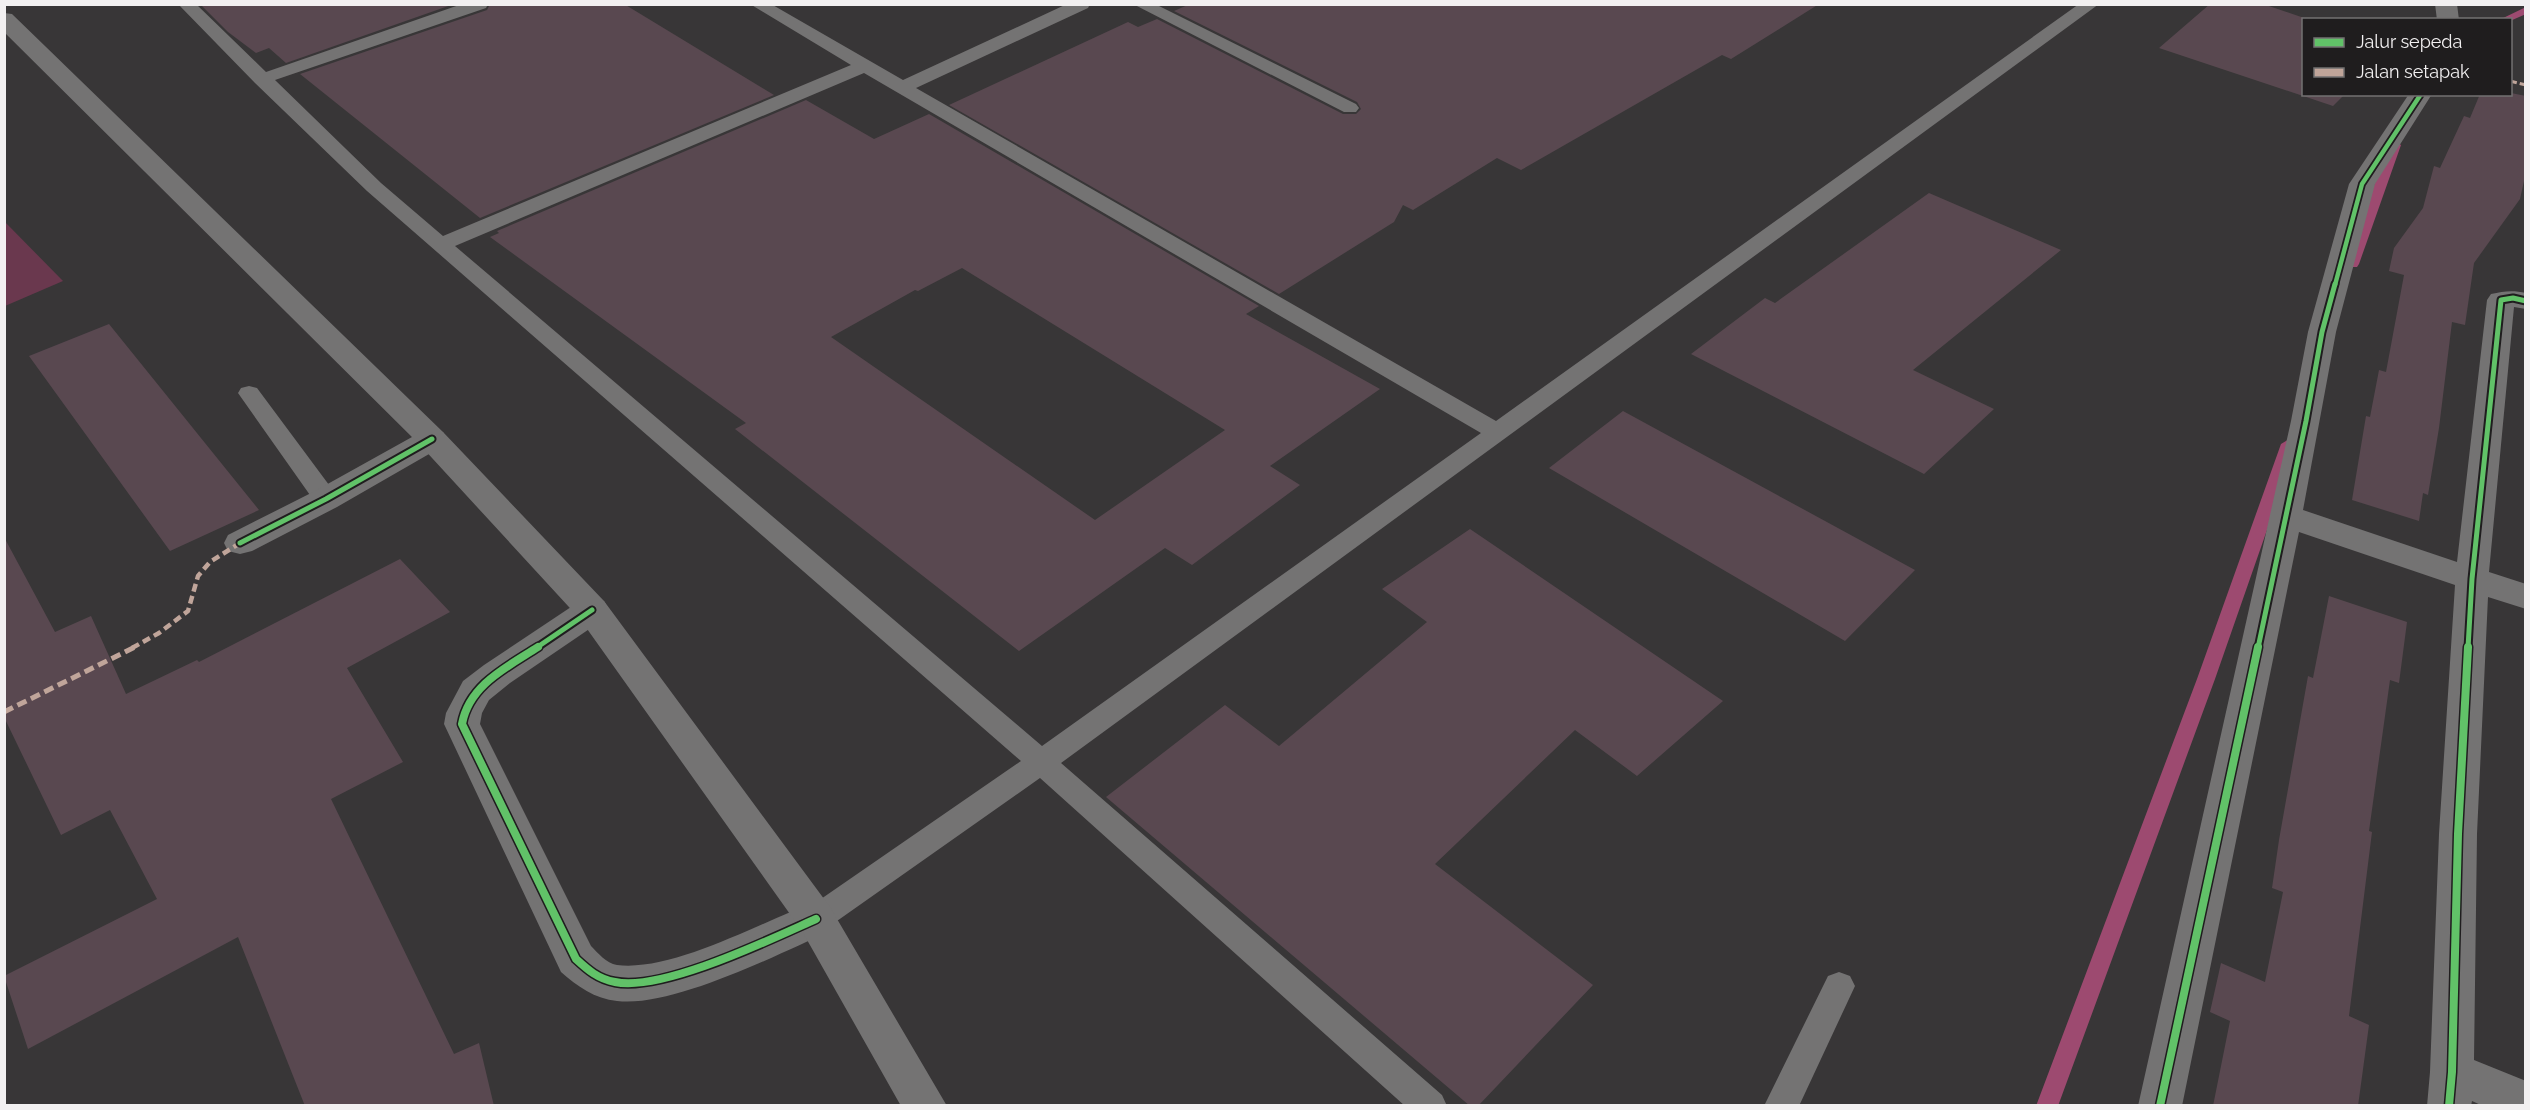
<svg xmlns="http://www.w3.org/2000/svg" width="2530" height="1110" font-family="Raleway,sans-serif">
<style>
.green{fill:#6a384e}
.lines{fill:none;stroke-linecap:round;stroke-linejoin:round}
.stream{fill:#9d4a70;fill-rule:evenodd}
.building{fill:#594850;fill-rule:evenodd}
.lane{fill:#747373;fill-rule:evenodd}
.street{fill:#747373;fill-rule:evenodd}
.secondary{fill:#747373;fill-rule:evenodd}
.quiet-far2{stroke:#c0a59a;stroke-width:3;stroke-dasharray:7 3;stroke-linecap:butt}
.quiet-far1{stroke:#c0a59a;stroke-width:4.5;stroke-dasharray:8 4.5;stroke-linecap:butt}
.quiet{stroke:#c0a59a;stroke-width:5;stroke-dasharray:10 5;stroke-linecap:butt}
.cycleway-far2-casing{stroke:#1f1d1e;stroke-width:8}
.cycleway-far1-casing{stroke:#1f1d1e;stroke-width:9}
.cycleway-casing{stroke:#1f1d1e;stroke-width:11}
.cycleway-far2{stroke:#61c268;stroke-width:4.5}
.cycleway-far1{stroke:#61c268;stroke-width:5}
.cycleway{stroke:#61c268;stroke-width:8}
</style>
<rect width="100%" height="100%" fill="#383637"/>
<!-- green -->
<path class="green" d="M 4,221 L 63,281 L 5,306 L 4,306 Z"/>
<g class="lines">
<!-- stream -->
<path class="stream" d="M 2526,7 L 2526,14 L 2510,21 L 2499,20 Z
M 2395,141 L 2401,145 L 2359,264 L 2357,267 L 2347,267 L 2345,264 L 2389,145 Z
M 2289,439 L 2297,444 L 2215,679 L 2058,1106 L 2036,1106 L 2197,679 L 2281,444 Z"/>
</g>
<!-- building -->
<path class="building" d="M 200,4 L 454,4 L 286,63 L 269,48 L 256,53 L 228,32 Z
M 490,4 L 624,4 L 774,95 L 480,218 L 300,74 L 487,10 Z
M 1190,4 L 1819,4 L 1731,59 L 1722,55 L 1521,170 L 1497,158 L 1413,210 L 1403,205 L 1394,222 L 1279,294 L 949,105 L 1128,22 L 1138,27 L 1157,19 L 1343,114 L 1356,114 L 1361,109 L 1357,102 L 1174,11 Z
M 2210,4 L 2263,4 L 2310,20 L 2304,20 L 2304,94 L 2345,94 L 2333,106 L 2159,48 Z
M 2511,93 L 2526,96 L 2526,172 L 2520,199 L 2474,263 L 2465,325 L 2452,322 L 2439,428 L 2428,495 L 2423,493 L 2419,521 L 2352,500 L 2366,416 L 2370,417 L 2379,370 L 2386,372 L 2404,275 L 2389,271 L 2394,248 L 2423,208 L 2434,166 L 2440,168 L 2464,116 L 2470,118 L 2480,94 L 2511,94 Z
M 806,100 L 874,139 L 929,114 L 1259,306 L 1246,314 L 1380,389 L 1270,466 L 1300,485 L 1192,565 L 1165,548 L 1019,651 L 735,429 L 746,423 L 490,237 L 499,233 L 497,231 ZM 962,268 L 1225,430 L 1095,520 L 831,337 L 915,290 L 918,291 Z
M 1929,193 L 2061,250 L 1913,370 L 1994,409 L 1924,474 L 1691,354 L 1765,298 L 1775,303 Z
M 109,324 L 259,510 L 170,551 L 29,356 Z
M 1623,411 L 1915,570 L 1845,641 L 1549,468 Z
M 1470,529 L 1723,701 L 1637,776 L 1575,730 L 1435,864 L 1593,985 L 1478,1106 L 1470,1106 L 1106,797 L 1225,705 L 1279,746 L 1427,622 L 1382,589 Z
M 4,537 L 55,632 L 91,616 L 126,694 L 197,660 L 199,662 L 400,559 L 450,612 L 347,668 L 403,762 L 331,799 L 454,1054 L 479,1043 L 494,1106 L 305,1106 L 238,937 L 28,1049 L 4,976 L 157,899 L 110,810 L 61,835 L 4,717 Z
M 2329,596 L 2407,622 L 2399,683 L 2390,680 L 2369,831 L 2372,832 L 2349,1016 L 2369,1025 L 2358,1106 L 2213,1106 L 2230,1021 L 2210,1012 L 2221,963 L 2265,982 L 2283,892 L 2272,888 L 2279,840 L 2308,676 L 2313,678 Z"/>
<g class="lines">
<!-- lane -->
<path class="lane" d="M 178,4 L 196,4 L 266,72 L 462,4 L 488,4 L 486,8 L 275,80 L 381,183 L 443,236 L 851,65 L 750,4 L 771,4 L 903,80 L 1067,4 L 1090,4 L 1088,8 L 916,88 L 1496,421 L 2079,4 L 2099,4 L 1061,763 L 1442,1095 L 1447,1106 L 1405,1106 L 1040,778 L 827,928 L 816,932 L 805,928 L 800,919 L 805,910 L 1021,761 L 367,191 L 255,83 ZM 864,73 L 1481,433 L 1042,746 L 455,246 Z
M 1133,4 L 1155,4 L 1356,104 L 1359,108 L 1356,112 L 1344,112 Z
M 249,386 L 257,388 L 335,493 L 338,499 L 335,505 L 326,507 L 317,505 L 238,393 L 241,388 Z
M 1839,972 L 1850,976 L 1855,986 L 1799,1106 L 1764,1106 L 1828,976 Z"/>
<!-- street -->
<path class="street" d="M 2435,4 L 2457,4 L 2459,20 L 2437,20 Z
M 2409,94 L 2432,94 L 2375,184 L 2336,332 L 2303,510 L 2457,562 L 2487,300 L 2491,294 C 2504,291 2513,290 2526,293 L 2526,309 L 2514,307 L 2489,572 L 2526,584 L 2526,609 L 2488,597 L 2477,834 L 2474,1060 L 2526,1081 L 2526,1106 L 2483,1106 L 2472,1101 L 2471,1106 L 2427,1106 L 2430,1072 L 2439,834 L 2455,585 L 2299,532 L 2182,1106 L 2138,1106 L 2291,421 L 2308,332 L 2349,184 Z
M 432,429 L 443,432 L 447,439 L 443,446 L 337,507 L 252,551 L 240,554 L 228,551 L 224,543 L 228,535 L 315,491 L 421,432 Z
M 592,598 L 604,601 L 609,610 L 604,619 L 510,683 L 489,700 L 482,713 L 480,724 L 591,946 C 598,953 606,963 617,965 C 674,972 762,921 816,902 L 830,907 L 836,919 L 830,931 C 779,954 672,1008 617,1001 C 595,999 577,986 561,972 L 444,724 L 446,713 L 463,681 L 484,665 L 580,601 Z"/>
<!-- secondary -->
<path class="secondary" d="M 4,13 L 12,14 L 443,432 L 604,601 L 830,907 L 947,1106 L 901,1106 L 802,931 L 580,619 L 421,446 L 4,32 Z"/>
<!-- quiet-far2 -->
<path class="quiet-far2" d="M 2510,81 L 2526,85"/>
<!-- quiet-far1 -->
<path class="quiet-far1" d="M 132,648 L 159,633 L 188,611 L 198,576 L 210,562 L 240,543"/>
<!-- quiet -->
<path class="quiet" d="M 4,712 L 135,647"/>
<!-- cycleway-far2 casing -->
<g class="cycleway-far2-casing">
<path id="cycleway-far2" d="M 2335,285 L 2362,184 L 2421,94"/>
</g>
<!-- cycleway-far1 casing -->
<g class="cycleway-far1-casing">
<path id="cycleway-far1" d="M 240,543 L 326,499 L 432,439
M 536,648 L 592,610
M 2258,648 L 2306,421 L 2322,332 L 2335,284
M 2468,648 L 2472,579 L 2501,300 L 2513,298 L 2526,301"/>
</g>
<!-- cycleway casing -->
<g class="cycleway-casing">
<path id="cycleway" d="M 538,647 C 507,667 469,685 462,724 L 576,959 C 588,970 598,979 615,982 C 662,992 771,939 816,919
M 2160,1106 L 2258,647
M 2449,1106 L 2452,1072 L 2458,834 L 2468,647"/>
</g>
<!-- cycleway-far2 -->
<use href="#cycleway-far2" class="cycleway-far2"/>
<!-- cycleway-far1 -->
<use href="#cycleway-far1" class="cycleway-far1"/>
<!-- cycleway -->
<use href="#cycleway" class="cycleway"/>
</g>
<!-- border -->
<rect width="2530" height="1110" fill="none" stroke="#f2f0f1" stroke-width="12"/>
<!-- legend -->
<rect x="2302" y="18" width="210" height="78" fill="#1f1d1e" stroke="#737172" stroke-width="1.5"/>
<rect x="2314" y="38" width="30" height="9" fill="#61c268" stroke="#737172" stroke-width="1.5"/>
<text x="2356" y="48" font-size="18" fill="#f2f0f1">Jalur sepeda</text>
<rect x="2314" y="68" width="30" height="9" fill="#c0a59a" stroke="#737172" stroke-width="1.5"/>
<text x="2356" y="78" font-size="18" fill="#f2f0f1">Jalan setapak</text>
</svg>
